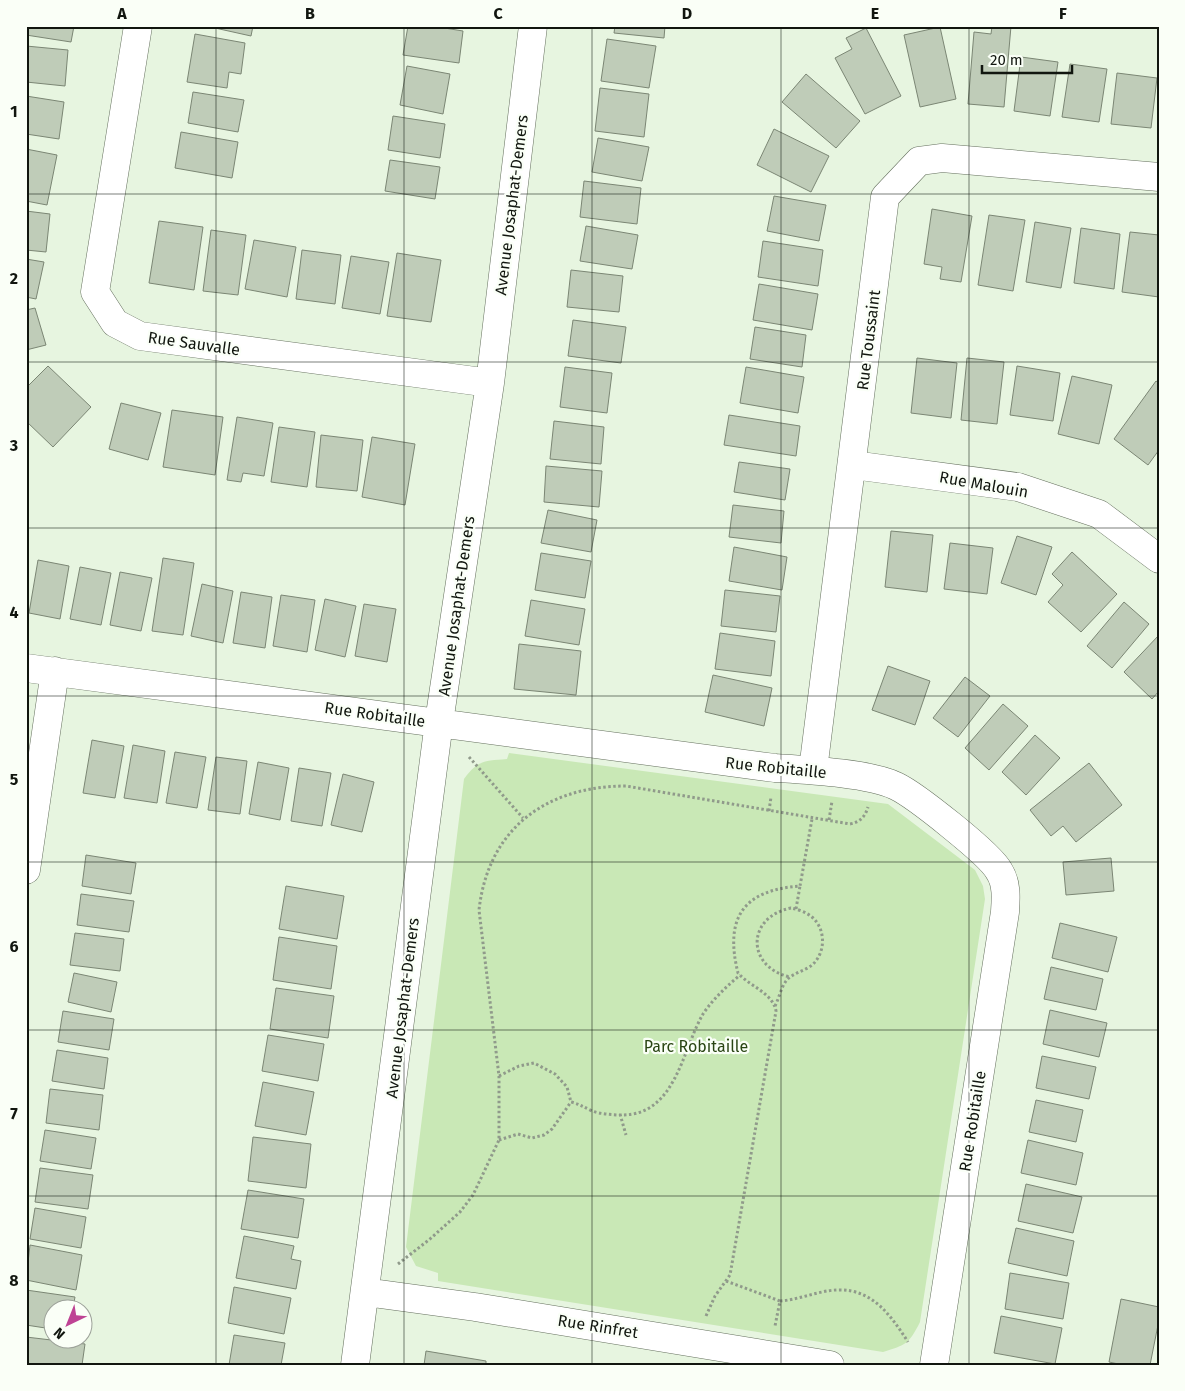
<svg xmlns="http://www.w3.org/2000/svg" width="1185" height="1391" font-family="'Fira Sans',sans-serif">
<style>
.green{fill:#c9e8b6}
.building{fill:#bfccb8;stroke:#7b8674}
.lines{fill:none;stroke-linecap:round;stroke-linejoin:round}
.minor-casing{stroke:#65705e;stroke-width:29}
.path{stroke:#909a8b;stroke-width:3;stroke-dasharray:2.5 2.5;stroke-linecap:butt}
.minor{stroke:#fff;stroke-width:28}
.grid{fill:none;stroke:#11160f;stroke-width:1;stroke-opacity:0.55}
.labels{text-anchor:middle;stroke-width:4.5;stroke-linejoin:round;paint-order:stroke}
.street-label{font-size:16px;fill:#11160f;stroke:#fafff7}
.park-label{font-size:16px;fill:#294513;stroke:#fafff7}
.neatline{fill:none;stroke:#11160f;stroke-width:2}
.grid-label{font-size:16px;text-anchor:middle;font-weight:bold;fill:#11160f}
</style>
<rect width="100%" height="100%" fill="#e7f5e0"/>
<!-- green -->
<path class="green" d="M 509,753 L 888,804 L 975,870 L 983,886 L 985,899 L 920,1322 C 909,1344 906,1345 883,1352 L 438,1281 L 438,1273 L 416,1266 L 406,1247 L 464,779 C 478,760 484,761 507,759 Z"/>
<!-- building -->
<path class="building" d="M 26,26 L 74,26 L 71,42 L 26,35 Z
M 206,26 L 253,26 L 251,36 Z
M 408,26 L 432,26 L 463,31 L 459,63 L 403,55 Z
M 615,26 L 665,26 L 664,38 L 614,33 Z
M 992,26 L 1011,26 L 1004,107 L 968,104 L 974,32 L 991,34 Z
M 940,27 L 956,99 L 920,107 L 904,35 Z
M 866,28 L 901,96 L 865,114 L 835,58 L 852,49 L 846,38 Z
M 195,34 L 245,43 L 241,74 L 229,72 L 227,88 L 187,82 Z
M 607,39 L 656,46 L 649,88 L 601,81 Z
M 26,46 L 68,50 L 65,86 L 26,82 Z
M 1021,57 L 1058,62 L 1050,116 L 1014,111 Z
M 1070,64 L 1107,69 L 1099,122 L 1062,117 Z
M 407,66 L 450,74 L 443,114 L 400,105 Z
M 1117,73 L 1157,78 L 1151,128 L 1111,124 Z
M 806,74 L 860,121 L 836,148 L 782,102 Z
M 600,88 L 649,94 L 644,137 L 595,131 Z
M 193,92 L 244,100 L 238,132 L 188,123 Z
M 26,96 L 64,102 L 59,139 L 26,134 Z
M 393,116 L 445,124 L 440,158 L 388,150 Z
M 774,129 L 829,156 L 811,192 L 757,165 Z
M 181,132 L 238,142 L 232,178 L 175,168 Z
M 598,138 L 649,147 L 642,181 L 592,172 Z
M 26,149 L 57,155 L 47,205 L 26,201 Z
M 390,160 L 440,167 L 435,199 L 385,191 Z
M 584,181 L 641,188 L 637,224 L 580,217 Z
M 774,196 L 826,205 L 819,241 L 767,231 Z
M 932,209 L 972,216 L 961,282 L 940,279 L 942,267 L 924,264 Z
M 26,211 L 50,214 L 46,252 L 26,250 Z
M 989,215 L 1025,220 L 1013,291 L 978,285 Z
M 159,221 L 203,227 L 194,290 L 149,283 Z
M 1035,222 L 1071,228 L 1061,288 L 1026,282 Z
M 586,226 L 638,235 L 632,269 L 580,261 Z
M 1081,228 L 1120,234 L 1114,289 L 1074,283 Z
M 211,230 L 246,235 L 238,295 L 203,291 Z
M 1130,232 L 1159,235 L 1159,297 L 1122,292 Z
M 254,240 L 296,247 L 287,297 L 245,289 Z
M 763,241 L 823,250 L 818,286 L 758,277 Z
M 302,250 L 341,255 L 335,304 L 296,299 Z
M 397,253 L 441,260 L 431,322 L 387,316 Z
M 351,256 L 389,262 L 380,314 L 342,308 Z
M 26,259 L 44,262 L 36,299 L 26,297 Z
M 571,270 L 623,276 L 619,312 L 567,307 Z
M 759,284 L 818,294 L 812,330 L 753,320 Z
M 35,308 L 46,345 L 26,350 L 26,310 Z
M 573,320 L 626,327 L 621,363 L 568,356 Z
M 755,327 L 806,335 L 802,367 L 750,359 Z
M 917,358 L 957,363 L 951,418 L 911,413 Z
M 967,358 L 1004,362 L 997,424 L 961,420 Z
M 48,366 L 91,407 L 53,447 L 26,421 L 26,388 Z
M 1017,366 L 1060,373 L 1053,421 L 1010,415 Z
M 565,367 L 612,373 L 607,413 L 560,407 Z
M 746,367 L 804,377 L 798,413 L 740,403 Z
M 1072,376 L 1112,385 L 1099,444 L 1058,434 Z
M 1156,381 L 1159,383 L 1159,450 L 1148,465 L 1114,439 Z
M 121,403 L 161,413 L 148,460 L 109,449 Z
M 172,410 L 223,417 L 215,475 L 163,467 Z
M 729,415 L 800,426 L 796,456 L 724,445 Z
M 237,417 L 273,423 L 264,476 L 243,473 L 241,482 L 227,480 Z
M 554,421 L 604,427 L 601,464 L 550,459 Z
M 279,427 L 315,432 L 307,487 L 271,482 Z
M 321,435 L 363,440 L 357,491 L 316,487 Z
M 372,437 L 415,444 L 405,505 L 362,497 Z
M 739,462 L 790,469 L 785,500 L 734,492 Z
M 546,466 L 602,471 L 599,507 L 544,502 Z
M 733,505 L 784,511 L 781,543 L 729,537 Z
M 548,510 L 597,520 L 591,552 L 541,543 Z
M 891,531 L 933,535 L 927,592 L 885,587 Z
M 1017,536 L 1052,547 L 1036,595 L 1001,583 Z
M 950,543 L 993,548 L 987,594 L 944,589 Z
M 734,547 L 787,557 L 782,590 L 729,581 Z
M 1072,552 L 1117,594 L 1081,632 L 1048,602 L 1063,585 L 1052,574 Z
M 541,553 L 591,561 L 585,598 L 535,590 Z
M 163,558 L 194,563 L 183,635 L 152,631 Z
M 38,560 L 69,566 L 60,619 L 29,613 Z
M 80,567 L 111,573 L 101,625 L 70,619 Z
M 120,572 L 152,578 L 141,631 L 110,625 Z
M 202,584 L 233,591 L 223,643 L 191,636 Z
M 725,590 L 780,596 L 776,632 L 721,626 Z
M 241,592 L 272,597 L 265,648 L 233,643 Z
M 281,595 L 315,600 L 307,652 L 273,646 Z
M 325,599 L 356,606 L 345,657 L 315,650 Z
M 531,600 L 585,609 L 579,645 L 525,636 Z
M 1124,602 L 1149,624 L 1112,668 L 1087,646 Z
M 364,604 L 396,609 L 387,662 L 355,656 Z
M 720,633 L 775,641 L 771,676 L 715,669 Z
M 1159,635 L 1159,691 L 1152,699 L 1124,672 Z
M 519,644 L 581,651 L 576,695 L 514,689 Z
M 888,666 L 930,681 L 915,725 L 872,710 Z
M 713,675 L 772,688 L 764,726 L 705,712 Z
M 965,677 L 990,696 L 958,737 L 933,718 Z
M 1003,704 L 1028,726 L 989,770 L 965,748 Z
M 1035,735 L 1060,758 L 1026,795 L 1002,772 Z
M 92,740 L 124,746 L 115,798 L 83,793 Z
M 133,745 L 165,751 L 157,803 L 124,798 Z
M 175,752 L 206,757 L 197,808 L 166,803 Z
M 216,757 L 247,761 L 240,814 L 208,810 Z
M 258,762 L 289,768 L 280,820 L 249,814 Z
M 1089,763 L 1122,805 L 1076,842 L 1063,826 L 1051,836 L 1030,810 Z
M 299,768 L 331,773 L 322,826 L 291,821 Z
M 343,774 L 374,782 L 362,832 L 331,825 Z
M 86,855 L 136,863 L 131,894 L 82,886 Z
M 1111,858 L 1114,891 L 1066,895 L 1063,862 Z
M 286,886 L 344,896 L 337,939 L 279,929 Z
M 81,894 L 134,901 L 129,932 L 77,925 Z
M 1060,923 L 1117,937 L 1108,972 L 1052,958 Z
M 75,933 L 124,939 L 120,971 L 70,965 Z
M 279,937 L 337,946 L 331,989 L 273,980 Z
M 1051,967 L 1103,979 L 1096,1010 L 1044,999 Z
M 74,973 L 117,982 L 111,1012 L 68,1002 Z
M 276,988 L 334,996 L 328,1038 L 270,1029 Z
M 1050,1010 L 1107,1023 L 1099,1057 L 1043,1044 Z
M 63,1011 L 114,1019 L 109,1050 L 58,1042 Z
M 268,1035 L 324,1044 L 318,1081 L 262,1071 Z
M 57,1050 L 108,1058 L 104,1089 L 52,1081 Z
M 1042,1056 L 1096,1067 L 1089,1099 L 1036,1088 Z
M 263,1082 L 314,1092 L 306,1135 L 255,1126 Z
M 50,1089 L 103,1095 L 99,1130 L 46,1123 Z
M 1036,1100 L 1083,1110 L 1076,1142 L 1029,1132 Z
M 45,1130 L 96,1138 L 91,1169 L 40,1161 Z
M 253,1137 L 311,1144 L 306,1188 L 248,1181 Z
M 1028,1140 L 1083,1153 L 1076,1185 L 1021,1173 Z
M 40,1168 L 93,1175 L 88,1209 L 35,1202 Z
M 1026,1184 L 1082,1197 L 1073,1233 L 1018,1221 Z
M 248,1190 L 304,1199 L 298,1238 L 241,1229 Z
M 35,1208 L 86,1217 L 81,1248 L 30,1239 Z
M 1016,1228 L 1074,1241 L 1067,1276 L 1008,1263 Z
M 244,1236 L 294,1246 L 291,1259 L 301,1261 L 296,1289 L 236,1278 Z
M 30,1245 L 82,1255 L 76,1290 L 26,1280 Z
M 1010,1273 L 1069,1283 L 1063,1319 L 1005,1309 Z
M 234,1287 L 291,1298 L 284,1334 L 228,1323 Z
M 26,1290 L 75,1297 L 73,1308 L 52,1308 L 52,1329 L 26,1325 Z
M 1121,1299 L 1159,1307 L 1159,1320 L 1150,1365 L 1123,1365 L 1109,1362 Z
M 1001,1316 L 1062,1328 L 1055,1364 L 994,1353 Z
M 234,1335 L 285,1343 L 281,1365 L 229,1365 Z
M 26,1337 L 85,1344 L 82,1365 L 26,1365 Z
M 426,1351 L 486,1361 L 486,1365 L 424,1365 Z"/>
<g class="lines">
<!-- minor casing -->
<g class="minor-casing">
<path id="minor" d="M 138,26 L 95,292 L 115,323 L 140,336 L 490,383
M 853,465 L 1018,487 L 1099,514 L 1159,559
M 26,668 L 775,768 C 807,770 869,773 896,786 C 915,795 990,854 999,871 C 1007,883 1006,898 1005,912 L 934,1365
M 813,770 L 885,197 L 919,161 L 942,158 L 1159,177
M 26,870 L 55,671
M 365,1292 L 475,1307 L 830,1365
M 355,1365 L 439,722 L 490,383 L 533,26"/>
</g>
<!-- path -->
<path class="path" d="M 469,757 L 523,818
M 769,811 L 771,797
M 829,820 L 832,801
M 796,909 L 800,886
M 775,1006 C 779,998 781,988 786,981 C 792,973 805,971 812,965 C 826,953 826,929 812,917 C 806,912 797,909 791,908 C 746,917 746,967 790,977
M 499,1076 L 519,1066 L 534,1063 L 555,1074 L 567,1087 L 571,1102
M 620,1114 L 626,1135
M 499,1140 L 518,1134 L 532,1138 L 544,1135 L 552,1129 L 571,1102 C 579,1104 584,1107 592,1111 C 600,1114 613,1115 622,1115 C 676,1115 682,1050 703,1014 C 713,999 726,987 740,975
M 398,1264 L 430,1239 L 460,1212 L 473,1195 L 499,1140 L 499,1076 L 479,910 C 488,829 546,786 626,786 L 850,824 C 860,822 865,817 868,807
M 726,1281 L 780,1301 L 775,1326
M 780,1301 C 794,1300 808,1295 822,1292 C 866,1282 887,1309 908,1342
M 706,1316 L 715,1296 L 730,1275 L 776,1011 C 773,993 749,986 738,973 C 724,917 744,890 800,886 L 812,819"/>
<!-- minor -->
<use href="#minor" class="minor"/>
</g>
<!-- grid -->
<path class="grid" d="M 216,26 L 216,1365M 404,26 L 404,1365M 592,26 L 592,1365M 781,26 L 781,1365M 969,26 L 969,1365M 26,194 L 1159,194M 26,362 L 1159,362M 26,528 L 1159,528M 26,696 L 1159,696M 26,862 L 1159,862M 26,1030 L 1159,1030M 26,1196 L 1159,1196"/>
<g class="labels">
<!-- street labels -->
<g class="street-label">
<text transform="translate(511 205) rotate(-83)" y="6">Avenue Josaphat-Demers</text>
<text transform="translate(868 340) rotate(-83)" y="6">Rue Toussaint</text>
<text transform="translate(194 343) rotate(8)" y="6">Rue Sauvalle</text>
<text transform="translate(984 484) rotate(10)" y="6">Rue Malouin</text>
<text transform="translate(456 606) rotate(-82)" y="6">Avenue Josaphat-Demers</text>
<text transform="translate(375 714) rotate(8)" y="6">Rue Robitaille</text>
<text transform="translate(776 767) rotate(6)" y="6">Rue Robitaille</text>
<text transform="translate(402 1008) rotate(-83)" y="6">Avenue Josaphat-Demers</text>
<text transform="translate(972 1121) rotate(-81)" y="6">Rue Robitaille</text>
<text transform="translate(598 1326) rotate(9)" y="6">Rue Rinfret</text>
</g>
<!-- park labels -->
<g class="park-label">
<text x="696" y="1052">Parc Robitaille</text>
</g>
</g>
<!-- border -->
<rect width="1185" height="1391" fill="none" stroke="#fafff7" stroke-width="55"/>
<!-- north arrow -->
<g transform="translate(68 1324) rotate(223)"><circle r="24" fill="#fafff7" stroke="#9da29a"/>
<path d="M0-4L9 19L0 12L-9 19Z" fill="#be4394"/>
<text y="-8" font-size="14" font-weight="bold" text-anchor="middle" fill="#11160f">N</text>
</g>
<!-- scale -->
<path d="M982 65v8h90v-8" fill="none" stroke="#11160f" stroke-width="2.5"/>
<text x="990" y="65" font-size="15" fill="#11160f" stroke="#fafff7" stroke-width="4" paint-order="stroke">20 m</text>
<rect x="28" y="28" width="1130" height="1336" class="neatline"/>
<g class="grid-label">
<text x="122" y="19">A</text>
<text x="310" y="19">B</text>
<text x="498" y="19">C</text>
<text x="687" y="19">D</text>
<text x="875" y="19">E</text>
<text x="1063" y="19">F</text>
<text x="14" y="117">1</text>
<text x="14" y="284">2</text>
<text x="14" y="451">3</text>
<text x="14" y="618">4</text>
<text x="14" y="785">5</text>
<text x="14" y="952">6</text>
<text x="14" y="1119">7</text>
<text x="14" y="1286">8</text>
</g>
</svg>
